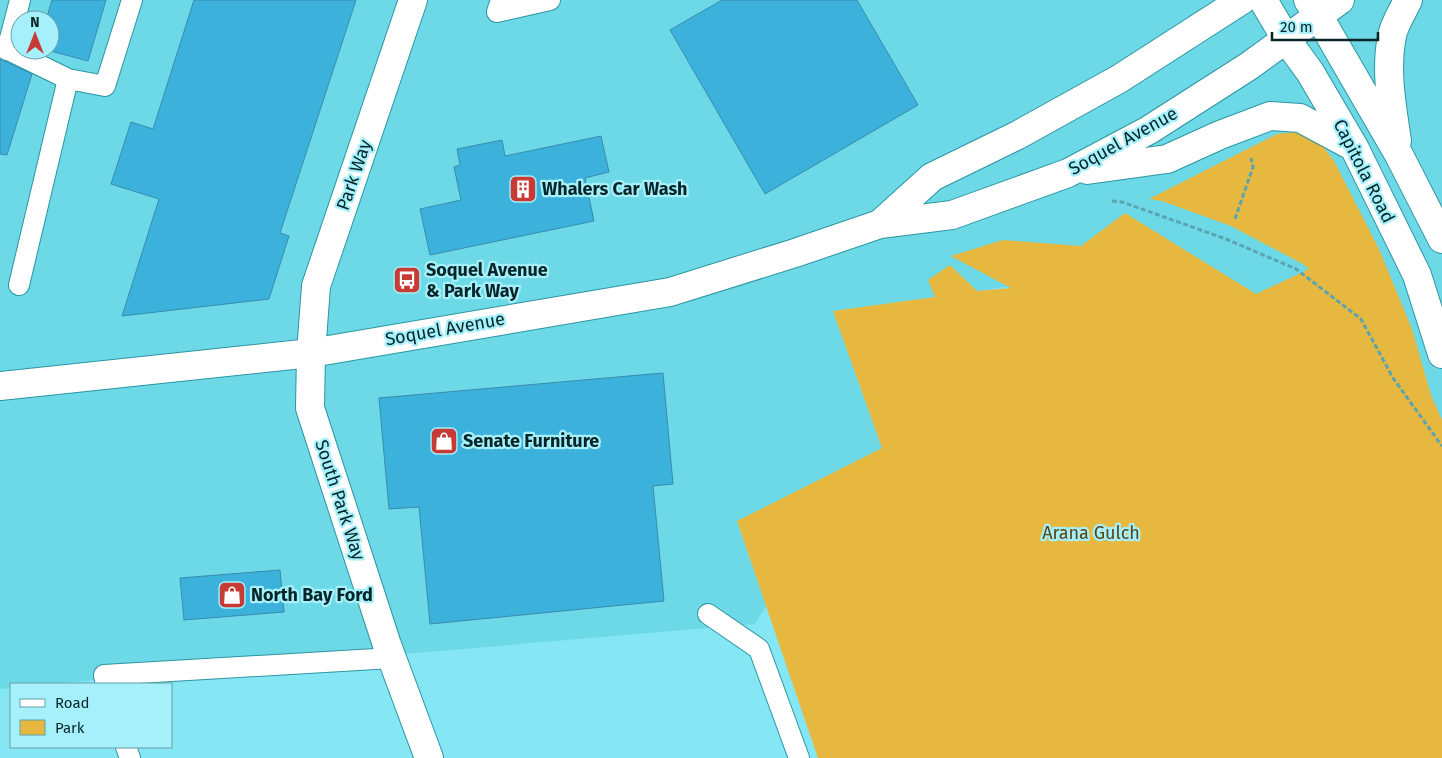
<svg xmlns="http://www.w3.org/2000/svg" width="1442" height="758" font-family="'Fira Sans',sans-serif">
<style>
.built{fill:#6dd9e7;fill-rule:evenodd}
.green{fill:#e6b840}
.building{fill:#3cb1dc;stroke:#388cad}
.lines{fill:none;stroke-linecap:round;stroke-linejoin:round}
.lane-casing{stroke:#2c95a2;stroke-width:22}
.street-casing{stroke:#2c95a2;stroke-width:30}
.primary-casing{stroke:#2c95a2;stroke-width:30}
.path{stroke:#5aa5b0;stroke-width:3;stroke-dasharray:5 2.5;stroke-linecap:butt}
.lane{stroke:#fff;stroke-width:20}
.street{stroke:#fff;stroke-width:28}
.primary{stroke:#fff;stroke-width:28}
.labels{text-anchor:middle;stroke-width:4.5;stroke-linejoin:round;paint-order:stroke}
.street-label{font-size:18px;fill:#052529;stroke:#a5f0fb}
.poi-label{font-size:18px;font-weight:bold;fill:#052529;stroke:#a5f0fb;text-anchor:start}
.park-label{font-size:18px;fill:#584411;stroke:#a5f0fb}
</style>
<rect width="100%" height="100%" fill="#85e6f4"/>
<!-- built -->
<path class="built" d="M 0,0 L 1442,0 L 1442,530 L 1046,293 L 1006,287 L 833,311 L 882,448 L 737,521 L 766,606 L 755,624 L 51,684 L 11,684 L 11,688 L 0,689 ZM 20,20 L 50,20 L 50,50 L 20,50 Z"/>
<!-- green -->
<path class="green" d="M 1295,132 L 1318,140 L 1334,161 L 1379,249 L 1412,329 L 1431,395 L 1442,420 L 1442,758 L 818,758 L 737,521 L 882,448 L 833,311 L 935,297 L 928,280 L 950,265 L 977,291 L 1011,288 L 951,256 L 1003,240 L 1081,246 L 1125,213 L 1256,294 L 1309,269 L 1301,263 L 1231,226 L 1162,201 L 1149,199 L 1277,134 Z"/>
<!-- building -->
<path class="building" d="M 52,0 L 106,0 L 88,61 L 47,50 L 50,50 L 50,20 L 46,20 Z
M 194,0 L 356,0 L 280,233 L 289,236 L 269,299 L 122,316 L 159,199 L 111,184 L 131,122 L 153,129 Z
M 722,0 L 857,0 L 918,105 L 765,194 L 670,30 Z
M 0,59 L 32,74 L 7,155 L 0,154 Z
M 601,136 L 609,172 L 585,178 L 594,221 L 430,255 L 420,209 L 461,200 L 454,167 L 460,165 L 457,149 L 502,140 L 505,156 Z
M 663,373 L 673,484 L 653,486 L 664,601 L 430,624 L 419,507 L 389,509 L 379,398 Z
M 280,570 L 284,612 L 184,620 L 180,578 Z"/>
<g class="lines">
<!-- lane casing -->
<g class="lane-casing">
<path id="lane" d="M 501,0 L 497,12 L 550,0
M 0,46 L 68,79 L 19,285
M 7,50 L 20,0
M 68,79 L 105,86 L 132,0
M 708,614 L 759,649 L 799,758
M 106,684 L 104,675 L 392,658
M 126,747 L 130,758"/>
</g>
<!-- street casing -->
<g class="street-casing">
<path id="street" d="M 413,0 L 316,286 L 311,353 L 310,408 L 387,645 L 429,758"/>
</g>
<!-- primary casing -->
<g class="primary-casing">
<path id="primary" d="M 1263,0 L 1286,39 L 1310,72 L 1354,147 L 1417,275 L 1442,354
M 1308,0 L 1318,15 L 1399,155 L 1442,239
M 1397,141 C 1392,106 1385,71 1392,36 C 1394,24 1403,11 1408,0
M 1087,170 L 1167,159 L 1220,135 L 1270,116 L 1300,118 L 1354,147
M 880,224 L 932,177 L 1018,135 L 1119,79 L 1242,0
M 0,386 L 311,353 L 670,292 L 795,253 L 880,224 L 952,215 L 1068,173 L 1149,130 L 1249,66 L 1340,0"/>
</g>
<!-- path -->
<path class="path" d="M 1112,201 L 1122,202 L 1226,239 L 1296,269 L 1361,319 L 1393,378 L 1442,446
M 1235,219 L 1253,167 L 1251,158"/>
<!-- lane -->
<use href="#lane" class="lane"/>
<!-- street -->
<use href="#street" class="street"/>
<!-- primary -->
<use href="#primary" class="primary"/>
</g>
<!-- icons -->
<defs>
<g id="building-square" transform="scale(1.4375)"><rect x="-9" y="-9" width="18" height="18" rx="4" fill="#c83a34" stroke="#a5f0fb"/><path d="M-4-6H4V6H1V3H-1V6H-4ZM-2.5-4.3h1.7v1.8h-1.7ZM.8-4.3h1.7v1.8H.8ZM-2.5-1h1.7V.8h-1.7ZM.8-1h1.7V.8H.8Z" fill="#fff"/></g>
<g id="bus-square" transform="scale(1.4375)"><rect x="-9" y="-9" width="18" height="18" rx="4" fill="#c83a34" stroke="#a5f0fb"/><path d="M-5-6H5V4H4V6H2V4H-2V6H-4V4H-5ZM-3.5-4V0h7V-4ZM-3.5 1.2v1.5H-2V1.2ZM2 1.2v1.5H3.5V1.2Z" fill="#fff"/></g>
<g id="shop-square" transform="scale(1.4375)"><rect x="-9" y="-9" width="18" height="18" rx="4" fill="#c83a34" stroke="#a5f0fb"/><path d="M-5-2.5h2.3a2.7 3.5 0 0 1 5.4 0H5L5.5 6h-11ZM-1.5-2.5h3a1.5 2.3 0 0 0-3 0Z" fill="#fff"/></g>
</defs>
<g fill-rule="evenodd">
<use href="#building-square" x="523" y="189"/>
<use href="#bus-square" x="407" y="280"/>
<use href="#shop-square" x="444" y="441"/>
<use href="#shop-square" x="232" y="595"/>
</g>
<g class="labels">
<!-- street labels -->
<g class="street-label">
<text transform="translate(1123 141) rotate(-29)" y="6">Soquel Avenue</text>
<text transform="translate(1364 171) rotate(63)" y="6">Capitola Road</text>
<text transform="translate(354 175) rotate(-71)" y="6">Park Way</text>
<text transform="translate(445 329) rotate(-10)" y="6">Soquel Avenue</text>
<text transform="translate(340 500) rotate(72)" y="6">South Park Way</text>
</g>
<!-- poi labels -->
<g class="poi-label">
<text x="542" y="195">Whalers Car Wash</text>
<text x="426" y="276">Soquel Avenue<tspan x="426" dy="21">&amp; Park Way</tspan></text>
<text x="463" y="447">Senate Furniture</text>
<text x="251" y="601">North Bay Ford</text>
</g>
<!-- park labels -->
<g class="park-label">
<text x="1091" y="539">Arana Gulch</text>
</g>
</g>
<!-- legend -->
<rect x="10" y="683" width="162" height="65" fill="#a5f0fb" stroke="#659fa7"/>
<rect x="20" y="699" width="25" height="8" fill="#ffffff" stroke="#659fa7"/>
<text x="55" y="708" font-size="15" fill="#052529">Road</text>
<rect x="20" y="720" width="25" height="15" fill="#e6b840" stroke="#659fa7"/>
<text x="55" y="733" font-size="15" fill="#052529">Park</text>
<!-- north arrow -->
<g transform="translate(35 35)"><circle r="24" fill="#a5f0fb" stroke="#659fa7"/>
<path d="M0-4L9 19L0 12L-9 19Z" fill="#c83a34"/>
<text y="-8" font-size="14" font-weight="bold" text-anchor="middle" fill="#052529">N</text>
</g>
<!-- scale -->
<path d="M1272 32v8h106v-8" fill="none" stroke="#052529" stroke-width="2.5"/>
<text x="1280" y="32" font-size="15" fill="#052529" stroke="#a5f0fb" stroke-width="4" paint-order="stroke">20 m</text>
</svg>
